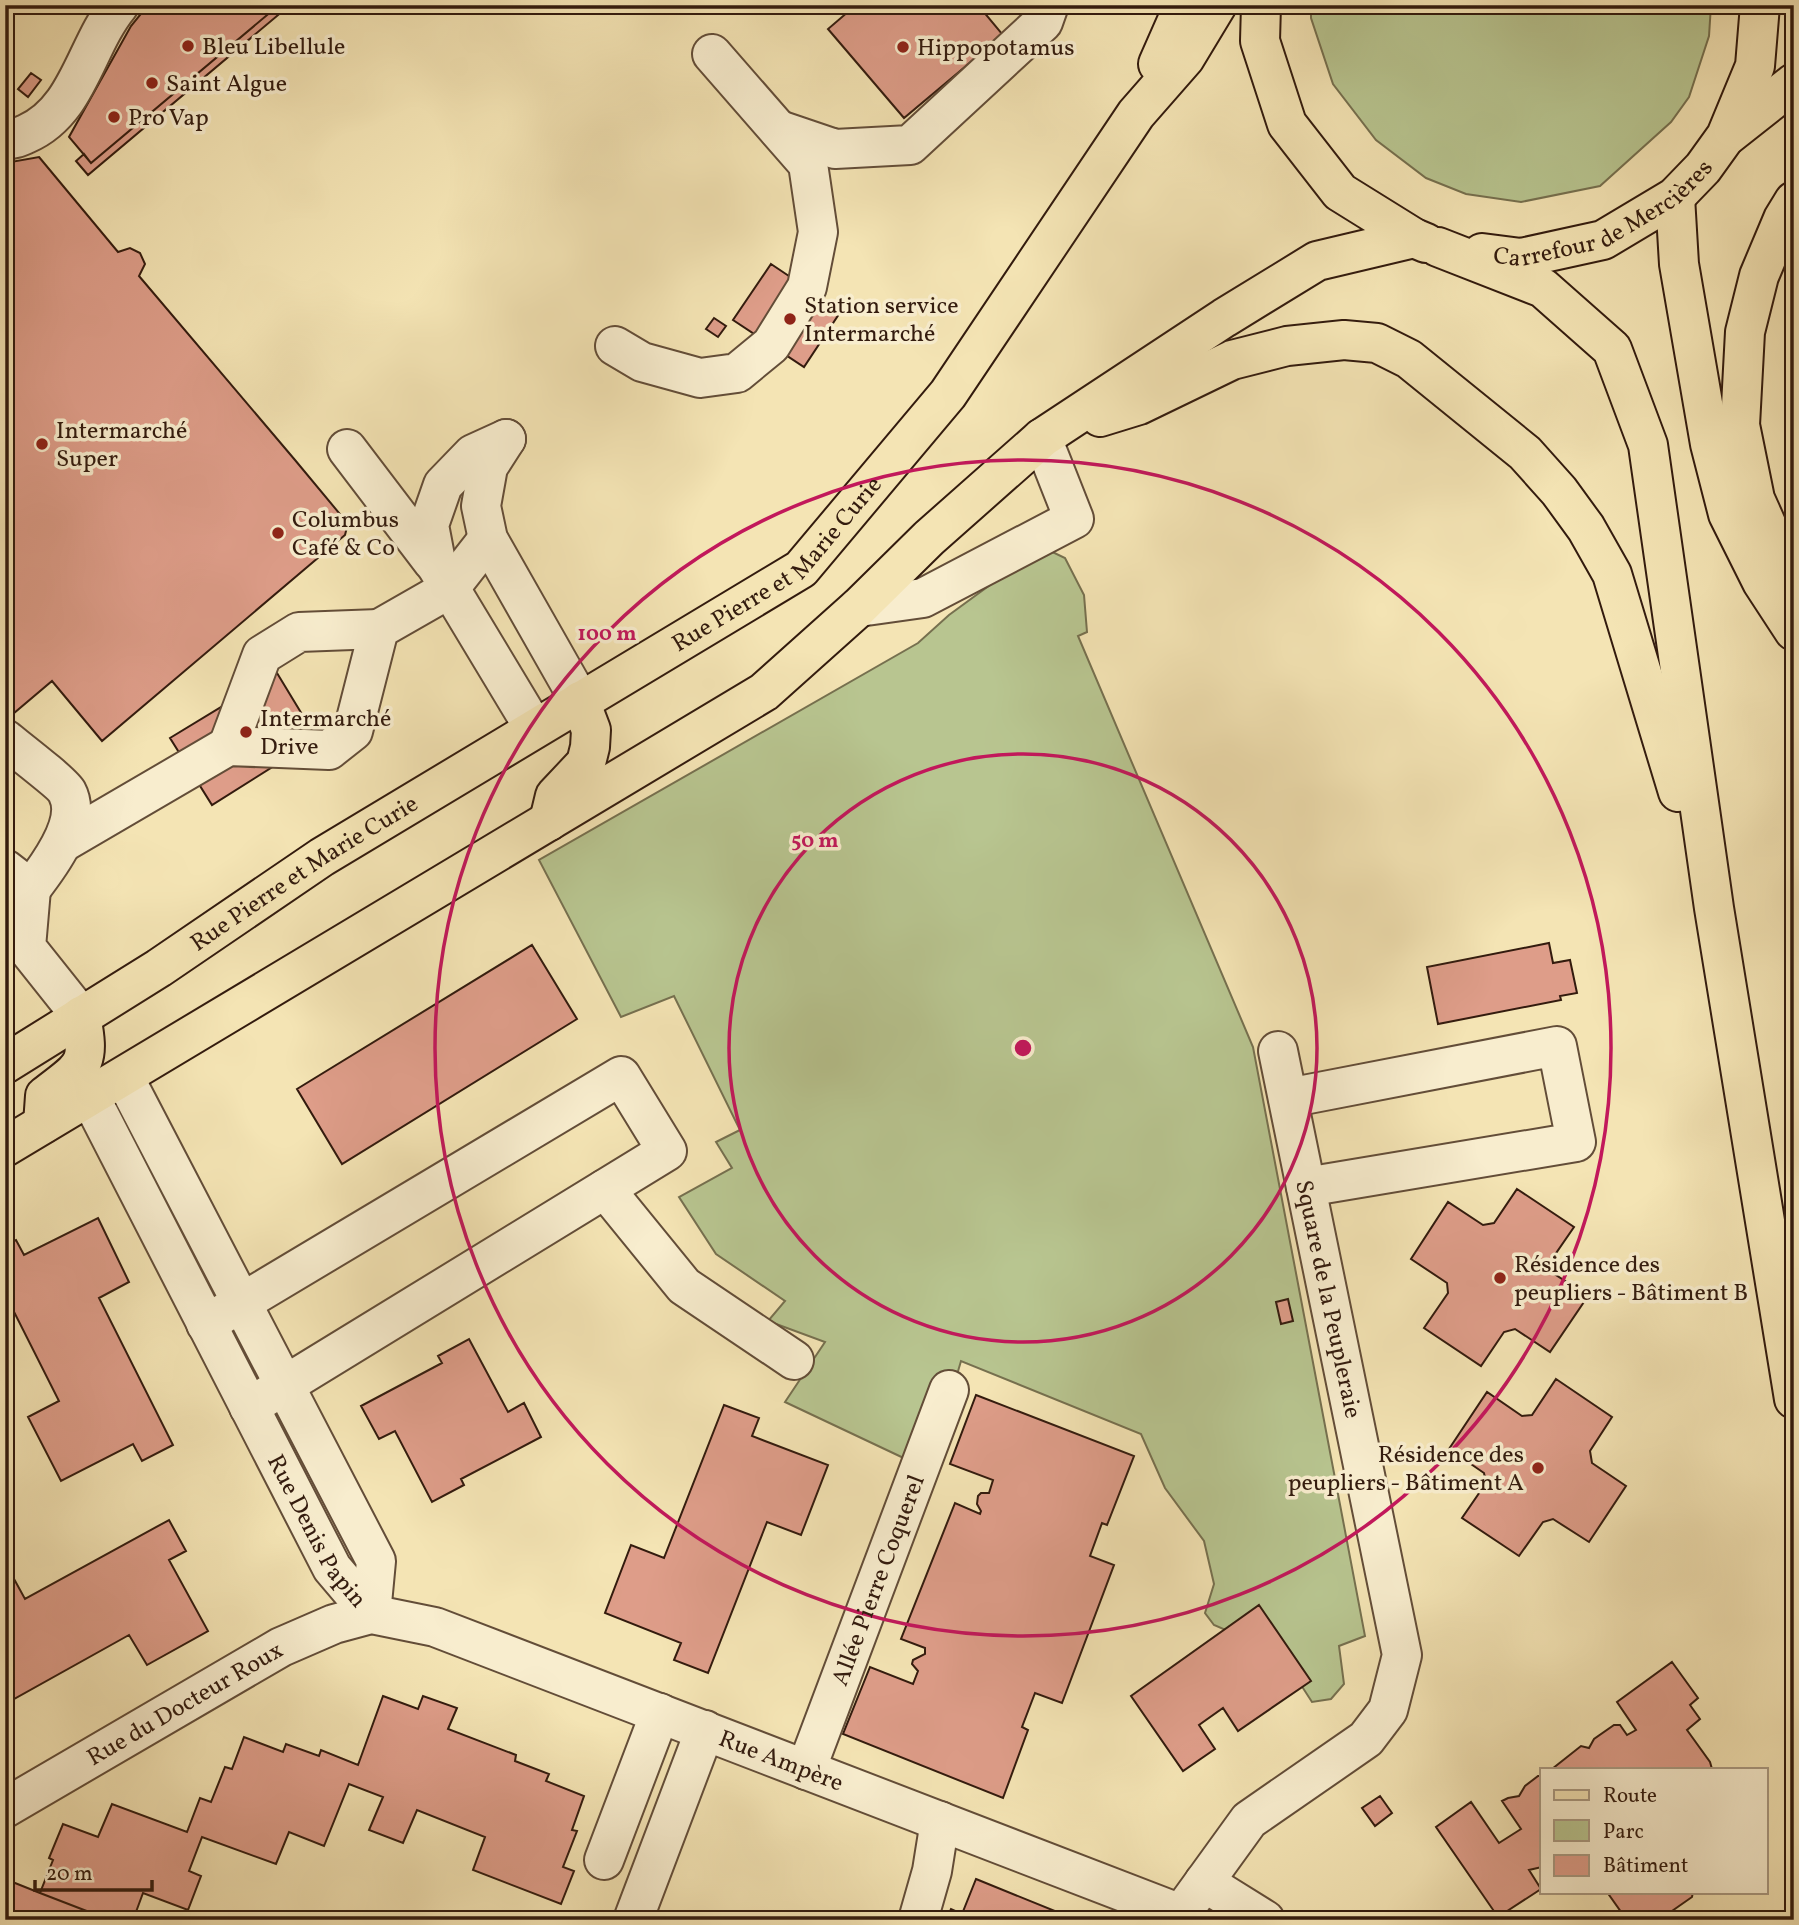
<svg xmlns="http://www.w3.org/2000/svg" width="1799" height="1925" font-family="Vollkorn,serif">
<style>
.green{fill:#b8c590;stroke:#76704f;stroke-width:2}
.building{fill:#de9d89;stroke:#331b0e;stroke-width:2}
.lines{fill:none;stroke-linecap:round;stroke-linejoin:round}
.minor-casing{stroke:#634d38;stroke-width:42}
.major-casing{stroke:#331b0e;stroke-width:42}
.minor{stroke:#f8edce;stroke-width:38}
.major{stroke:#f4e4b4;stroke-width:38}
.ring{fill:none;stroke:#c2185b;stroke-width:3.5}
.poi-dot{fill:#8f2418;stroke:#f8edce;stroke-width:2.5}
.labels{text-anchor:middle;stroke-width:7;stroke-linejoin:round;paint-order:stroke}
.poi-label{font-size:24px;fill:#331b0e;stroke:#f8edce;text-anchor:start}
.street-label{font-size:24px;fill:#331b0e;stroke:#f8edce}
.centre{fill:#c2185b;stroke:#f8edce;stroke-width:3.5}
.ring-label{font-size:21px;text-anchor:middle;font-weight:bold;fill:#c2185b;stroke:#f8edce;stroke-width:7;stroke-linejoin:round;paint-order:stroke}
</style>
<rect width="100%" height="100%" fill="#f4e4b4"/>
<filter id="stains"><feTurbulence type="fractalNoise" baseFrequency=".00286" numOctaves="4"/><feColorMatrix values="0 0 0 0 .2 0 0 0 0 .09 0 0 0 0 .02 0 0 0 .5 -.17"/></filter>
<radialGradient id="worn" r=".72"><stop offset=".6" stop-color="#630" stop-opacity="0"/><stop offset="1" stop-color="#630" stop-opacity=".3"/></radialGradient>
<!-- green -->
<path class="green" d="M 1311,5 L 1711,5 L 1709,36 L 1689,97 L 1671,122 L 1600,186 L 1521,202 L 1466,194 L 1426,178 L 1376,140 L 1333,84 L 1311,18 Z
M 1042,547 L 1065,558 L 1084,595 L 1087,632 L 1078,636 L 1253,1047 L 1365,1636 L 1339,1646 L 1344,1684 L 1331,1699 L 1312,1702 L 1281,1654 L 1214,1625 L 1205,1613 L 1214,1584 L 1204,1541 L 1165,1488 L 1141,1434 L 961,1361 L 929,1470 L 785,1402 L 825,1342 L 768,1321 L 785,1301 L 716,1254 L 679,1197 L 732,1168 L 716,1142 L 740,1130 L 674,996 L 621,1017 L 539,860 L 918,643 L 949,615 Z"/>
<!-- building -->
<path class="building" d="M 148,5 L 279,5 L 91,163 L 69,137 L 131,26 Z
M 279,5 L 290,5 L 88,175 L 76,161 L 84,154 L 91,163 Z
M 856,5 L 978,5 L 1003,35 L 904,118 L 828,29 Z
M 31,73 L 41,80 L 28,97 L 18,89 Z
M 39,157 L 118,252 L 130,248 L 140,253 L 145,264 L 139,276 L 295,460 L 344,519 L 347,527 L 345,535 L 102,741 L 52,681 L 7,719 L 5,718 L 5,163 Z
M 771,264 L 841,311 L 804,367 L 733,320 Z
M 714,318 L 726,326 L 718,337 L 706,329 Z
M 277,673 L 317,739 L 212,805 L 170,738 Z
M 1549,943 L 1553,963 L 1570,960 L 1577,993 L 1560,996 L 1561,1000 L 1438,1024 L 1427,967 Z
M 532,945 L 577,1019 L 342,1164 L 297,1089 Z
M 1517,1189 L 1574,1227 L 1550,1262 L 1553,1273 L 1588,1296 L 1550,1352 L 1515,1329 L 1504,1332 L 1481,1366 L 1424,1328 L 1448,1293 L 1447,1283 L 1411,1259 L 1448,1202 L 1483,1225 L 1494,1223 Z
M 98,1218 L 129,1282 L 99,1298 L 173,1445 L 142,1461 L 133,1444 L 61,1481 L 28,1417 L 59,1401 L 5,1294 L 5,1245 L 16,1240 L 24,1255 Z
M 1288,1299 L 1293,1321 L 1281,1324 L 1276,1302 Z
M 469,1339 L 508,1412 L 524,1403 L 541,1437 L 461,1479 L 464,1485 L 432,1502 L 395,1431 L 379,1439 L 361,1406 L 442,1363 L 438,1356 Z
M 1556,1379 L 1612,1417 L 1590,1451 L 1592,1463 L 1626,1486 L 1589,1542 L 1553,1519 L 1543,1522 L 1519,1556 L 1462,1518 L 1486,1483 L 1484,1473 L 1449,1449 L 1487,1392 L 1522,1416 L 1532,1415 Z
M 976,1395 L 1134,1456 L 1107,1525 L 1102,1523 L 1090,1556 L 1114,1565 L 1062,1703 L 1035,1693 L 1022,1727 L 1028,1730 L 1003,1798 L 843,1734 L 870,1667 L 913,1684 L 918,1671 L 912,1664 L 913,1660 L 925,1654 L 925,1648 L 901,1639 L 955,1503 L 980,1514 L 981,1511 L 977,1504 L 978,1496 L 981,1493 L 989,1493 L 993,1480 L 950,1464 Z
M 724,1405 L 759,1418 L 752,1436 L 828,1465 L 801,1535 L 767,1522 L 708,1673 L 674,1660 L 681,1643 L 605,1613 L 631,1545 L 664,1558 Z
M 169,1520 L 186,1551 L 169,1560 L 208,1631 L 147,1665 L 129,1635 L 5,1704 L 5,1570 L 8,1568 L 25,1599 Z
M 1259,1605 L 1311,1681 L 1238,1731 L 1223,1708 L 1199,1725 L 1215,1749 L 1183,1771 L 1131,1696 Z
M 1672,1662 L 1698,1698 L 1690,1705 L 1700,1719 L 1687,1730 L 1710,1762 L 1712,1769 L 1552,1769 L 1581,1746 L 1589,1748 L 1594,1739 L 1614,1725 L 1620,1725 L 1627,1735 L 1636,1730 L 1617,1702 Z
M 383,1696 L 418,1709 L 423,1696 L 457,1708 L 448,1729 L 516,1755 L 515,1761 L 549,1774 L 546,1781 L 584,1796 L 572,1830 L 577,1831 L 563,1867 L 574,1871 L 561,1904 L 473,1870 L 485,1837 L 417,1810 L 403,1843 L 369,1830 L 383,1797 L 349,1784 L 324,1846 L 289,1832 L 276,1864 L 202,1837 L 189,1871 L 201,1876 L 188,1910 L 143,1893 L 133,1920 L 110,1920 L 40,1893 L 53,1860 L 49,1858 L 63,1824 L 98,1837 L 112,1804 L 187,1832 L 200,1798 L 211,1802 L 225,1767 L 232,1769 L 244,1737 L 283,1752 L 286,1744 L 319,1756 L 321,1750 L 358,1765 Z
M 1538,1776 L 1542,1776 L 1542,1867 L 1529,1870 L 1541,1889 L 1498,1917 L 1436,1827 L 1471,1802 L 1499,1843 L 1521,1829 L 1502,1801 L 1508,1798 L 1519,1796 L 1525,1786 Z
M 1380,1796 L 1392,1813 L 1375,1826 L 1362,1808 Z
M 5,1879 L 40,1893 L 110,1920 L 5,1920 Z
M 976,1879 L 1077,1920 L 946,1920 L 951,1909 L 962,1914 Z
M 1607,1892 L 1693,1892 L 1692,1897 L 1659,1920 L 1643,1920 L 1624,1916 Z"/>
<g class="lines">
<!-- minor casing -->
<g class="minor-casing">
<g id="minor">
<path d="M 779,130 L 835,149 L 910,145 L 1043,22 L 1049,5"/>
<path d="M 5,139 C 13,140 19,137 26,134 C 79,111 85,46 119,5"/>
<path d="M 615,346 L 642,362 L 700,378 L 737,373 L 771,345 L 807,287 L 818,232 L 808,164 L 712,54"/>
<path d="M 506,439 L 473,454 L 443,485 L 429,525 L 437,567 L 534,728"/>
<path d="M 506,439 L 488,467 L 481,506 L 488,539 L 580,701"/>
<path d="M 347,449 L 433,562"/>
<path d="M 859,607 L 923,598 L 1074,519 L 1042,438"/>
<path d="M 5,739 C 16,748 63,784 67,792 C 83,822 48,867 31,889"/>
<path d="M 228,746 L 262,655 L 299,632 L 379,629"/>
<path d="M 62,843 L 228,746 L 329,750 L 353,731 L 379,629 L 449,589 L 488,539"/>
<path d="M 5,869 L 31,889 L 26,947 L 81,1016"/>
<path d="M 124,1077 L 376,1561 L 371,1614"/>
<path id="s1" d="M 90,1097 L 332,1568 L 371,1614"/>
<path d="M 1288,1098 L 1557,1046 L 1576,1142 L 1306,1187"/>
<path d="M 605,1189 L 684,1286 L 794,1360"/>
<path d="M 206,1324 L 621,1076 L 667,1151 L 249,1407"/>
<path id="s2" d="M 806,1770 L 949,1390"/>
<path id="s3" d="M 5,1808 L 281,1647 L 334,1624 L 371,1614 L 435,1627 L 1181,1914 L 1185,1920"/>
<path d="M 604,1860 L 660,1713"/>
<path d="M 1204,1882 L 1265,1920"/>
<path d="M 1181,1914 L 1249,1820 L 1366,1739 L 1388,1710 L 1402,1655 L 1278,1051"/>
<path d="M 633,1920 L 705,1730"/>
<path d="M 918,1920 L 932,1871 L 940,1821"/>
</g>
</g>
<!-- major casing -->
<g class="major-casing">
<g id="major">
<path d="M 1261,5 L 1260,41 L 1287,124 L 1340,192 L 1414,238 L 1426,243"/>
<path d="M 1158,64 L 1184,5"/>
<path d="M 1728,135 L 1794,83"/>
<path d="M 1675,197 L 1679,264 L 1710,444 L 1728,514 L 1762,582 L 1794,631"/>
<path d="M 1794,201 L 1783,219 L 1759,276 L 1745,332 L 1740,425 L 1755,499 L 1772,537 L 1794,578"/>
<path d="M 1438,247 L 1543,288 L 1612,349 L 1648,445 L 1714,908 L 1794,1399"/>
<path id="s4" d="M 1482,253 L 1521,258 L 1603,240 L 1675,197 L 1703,168 L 1726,136 L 1755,66 L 1760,5"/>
<path d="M 1100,417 L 1139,405 L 1232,360 L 1287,346 L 1344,340 L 1377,343 L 1409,359 L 1525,453 L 1559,491 L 1586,528 L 1612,574 L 1678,792"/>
<path d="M 549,821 L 555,796 L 586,763 L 590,747 L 591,730 L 580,701"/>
<path id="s5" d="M 5,1064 L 159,968 L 322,857 L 801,569 L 948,394 L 1136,114 L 1185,58 L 1217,5"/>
<path d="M 43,1124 L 45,1096 C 83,1066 91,1067 81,1016"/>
<path d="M 5,1147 L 764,692 L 859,607 L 929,538 L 1042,438 L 1224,318 L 1317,261 L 1414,238"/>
</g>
</g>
<!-- minor -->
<use href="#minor" class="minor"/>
<!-- major -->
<use href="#major" class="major"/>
</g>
<!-- distance rings -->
<g class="ring">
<circle cx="1023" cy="1048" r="294"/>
<circle cx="1023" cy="1048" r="588"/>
</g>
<!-- markers -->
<g class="poi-dot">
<circle cx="188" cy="46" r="7"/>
<circle cx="903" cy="47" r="7"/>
<circle cx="152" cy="83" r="7"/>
<circle cx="114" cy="117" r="7"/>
<circle cx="790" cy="319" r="7"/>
<circle cx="42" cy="444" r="7"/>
<circle cx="278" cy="533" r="7"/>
<circle cx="246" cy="732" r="7"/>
<circle cx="1500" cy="1278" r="7"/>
<circle cx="1538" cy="1468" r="7"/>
</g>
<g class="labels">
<!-- poi labels -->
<g class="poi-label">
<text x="202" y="54">Bleu Libellule</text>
<text x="917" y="55">Hippopotamus</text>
<text x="166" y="91">Saint Algue</text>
<text x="128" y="125">Pro Vap</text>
<text x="804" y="313">Station service<tspan x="804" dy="28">Intermarché</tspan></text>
<text x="56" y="438">Intermarché<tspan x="56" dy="28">Super</tspan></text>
<text x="292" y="527">Columbus<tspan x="292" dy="28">Café &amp; Co</tspan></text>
<text x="260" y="726">Intermarché<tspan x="260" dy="28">Drive</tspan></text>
<text x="1514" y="1272">Résidence des<tspan x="1514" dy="28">peupliers - Bâtiment B</tspan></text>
<text x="1524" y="1462" text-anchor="end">Résidence des<tspan x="1524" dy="28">peupliers - Bâtiment A</tspan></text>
</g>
<!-- street labels -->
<g class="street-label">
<text dy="8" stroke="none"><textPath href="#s4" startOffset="133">Carrefour de Mercières</textPath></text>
<text dy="8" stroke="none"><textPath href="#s5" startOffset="922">Rue Pierre et Marie Curie</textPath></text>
<text dy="8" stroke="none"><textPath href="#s5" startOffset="355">Rue Pierre et Marie Curie</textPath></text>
<text transform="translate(1329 1299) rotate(78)" y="8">Square de la Peupleraie</text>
<text dy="8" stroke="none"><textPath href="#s1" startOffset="490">Rue Denis Papin</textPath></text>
<text dy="8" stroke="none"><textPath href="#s2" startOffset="203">Allée Pierre Coquerel</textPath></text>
<text dy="8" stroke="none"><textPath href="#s3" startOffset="208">Rue du Docteur Roux</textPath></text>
<text dy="8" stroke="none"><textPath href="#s3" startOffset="852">Rue Ampère</textPath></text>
</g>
</g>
<circle cx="1023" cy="1048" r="10" class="centre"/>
<g class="ring-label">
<text x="607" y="640">100 m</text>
<text x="815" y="847">50 m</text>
</g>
<!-- margin -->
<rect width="1799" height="1925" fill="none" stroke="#f4e4b4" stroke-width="28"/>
<rect x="7" y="7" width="1785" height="1911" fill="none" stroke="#331b0e" stroke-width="3.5"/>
<rect x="14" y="14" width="1771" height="1897" fill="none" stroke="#331b0e" stroke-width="2"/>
<!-- legend -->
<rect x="1540" y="1768" width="228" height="126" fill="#f8edce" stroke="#a99981" stroke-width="2"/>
<rect x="1554" y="1790" width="35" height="10" fill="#f4e4b4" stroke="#a99981" stroke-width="2"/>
<text x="1603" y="1802" font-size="21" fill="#331b0e">Route</text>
<rect x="1554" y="1820" width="35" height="21" fill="#b8c590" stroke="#a99981" stroke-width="2"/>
<text x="1603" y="1838" font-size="21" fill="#331b0e">Parc</text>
<rect x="1554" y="1855" width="35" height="21" fill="#de9d89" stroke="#a99981" stroke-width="2"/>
<text x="1603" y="1872" font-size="21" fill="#331b0e">Bâtiment</text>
<!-- scale -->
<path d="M35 1880v10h117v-10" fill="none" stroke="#331b0e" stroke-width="3.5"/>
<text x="46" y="1880" font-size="21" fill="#331b0e" stroke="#f8edce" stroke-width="5" paint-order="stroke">20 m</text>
<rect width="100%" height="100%" filter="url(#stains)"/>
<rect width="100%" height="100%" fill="url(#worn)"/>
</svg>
